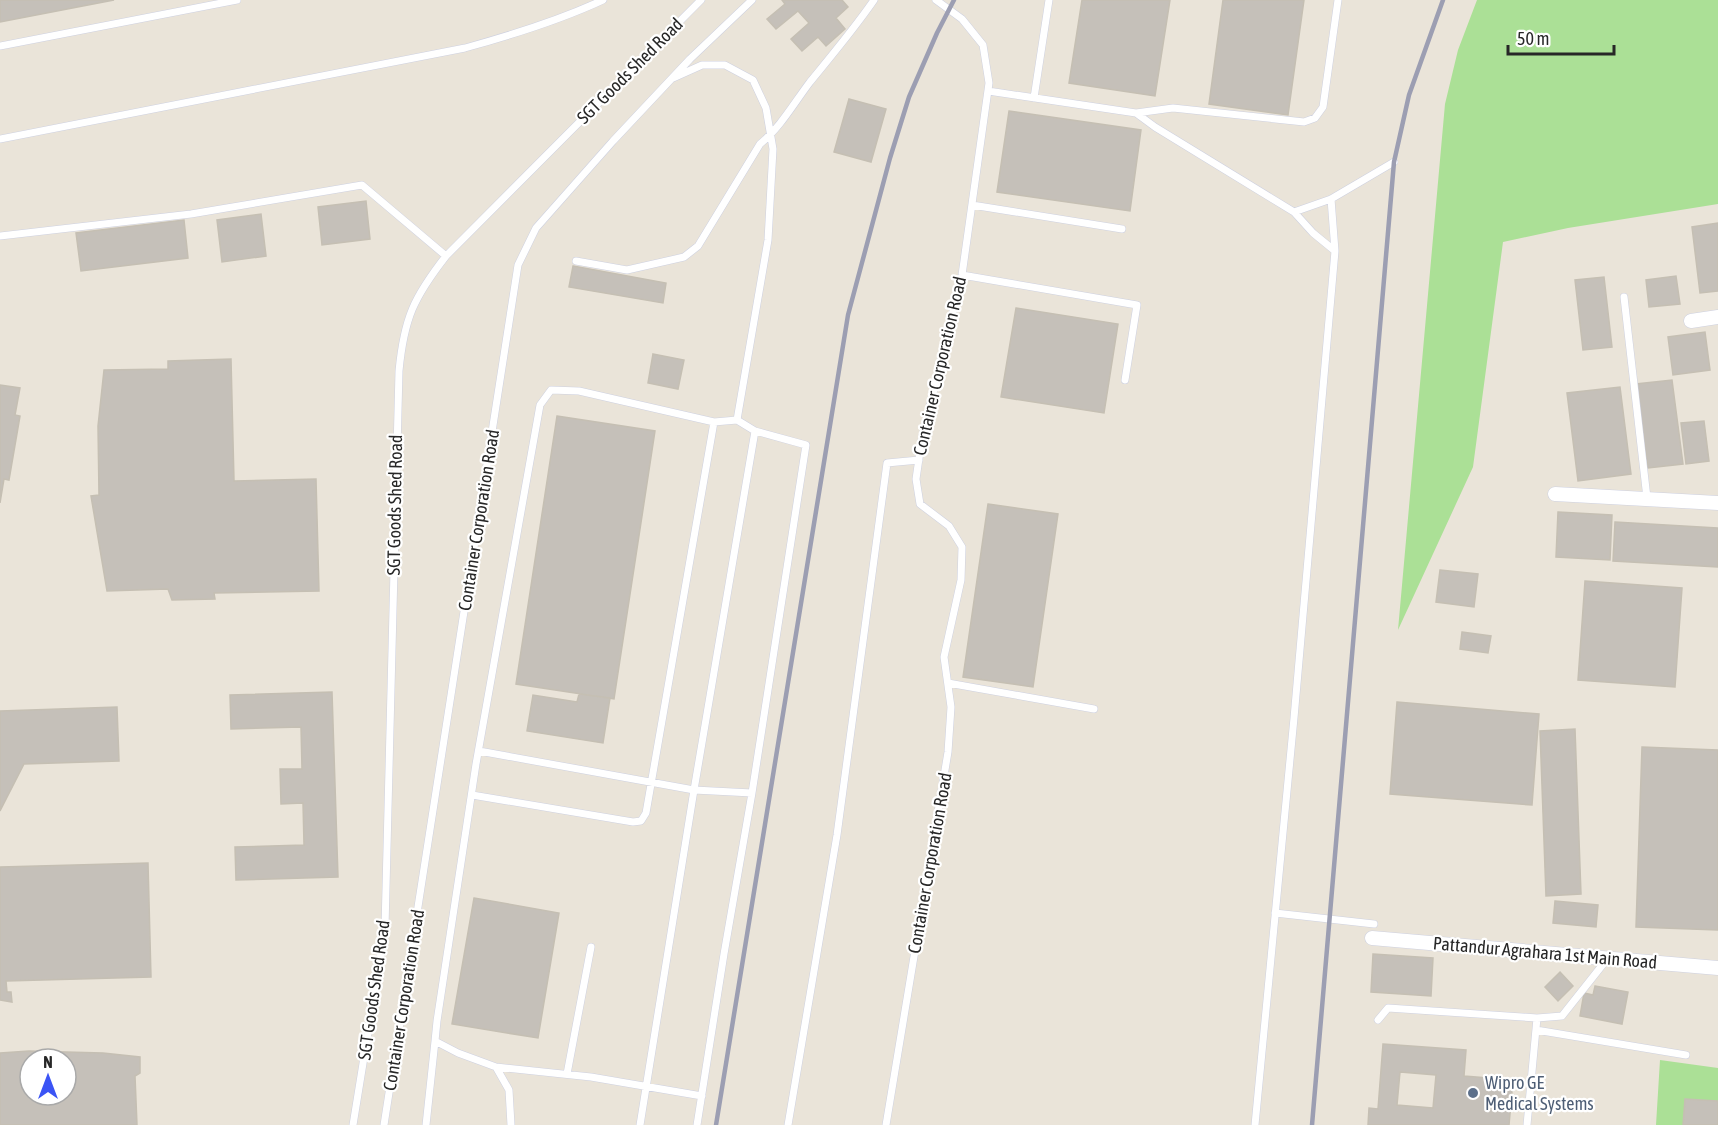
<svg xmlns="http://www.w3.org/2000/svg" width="1718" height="1125" font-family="'Asap Condensed',sans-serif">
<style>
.green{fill:#abe096}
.building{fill:#c5c0b9;stroke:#c5bfb3;stroke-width:1.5;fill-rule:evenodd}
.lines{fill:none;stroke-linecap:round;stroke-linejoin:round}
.lane-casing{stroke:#ced1e0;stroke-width:8}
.street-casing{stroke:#ced1e0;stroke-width:15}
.lane{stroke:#fff;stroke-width:7}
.street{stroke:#fff;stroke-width:14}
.rail{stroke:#9c9eb2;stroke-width:4.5}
.service-dot{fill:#5c6f8a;stroke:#fff;stroke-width:2}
.labels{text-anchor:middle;stroke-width:4.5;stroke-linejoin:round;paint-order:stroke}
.street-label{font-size:18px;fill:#272727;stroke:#fff}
.service-label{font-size:18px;fill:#4e5e75;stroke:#fff;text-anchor:start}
</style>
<rect width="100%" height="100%" fill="#eae4d9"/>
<!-- green -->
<path class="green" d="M 1477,0 L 1718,0 L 1718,204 L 1568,228 L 1503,242 L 1473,467 L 1398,630 L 1445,104 L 1458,50 Z
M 1660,1060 L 1718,1068 L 1718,1101 L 1686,1099 L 1683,1125 L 1656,1125 Z"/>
<!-- building -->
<path class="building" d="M 0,0 L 114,0 L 0,22 Z
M 782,0 L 842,0 L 848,7 L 836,18 L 845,29 L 826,46 L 818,37 L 802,51 L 791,39 L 809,23 L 798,11 L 776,29 L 767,19 L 785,4 Z
M 1082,0 L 1170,0 L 1155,96 L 1069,83 Z
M 1223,0 L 1304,0 L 1288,115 L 1209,104 Z
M 849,99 L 886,109 L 871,162 L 834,152 Z
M 1009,111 L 1141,130 L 1130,211 L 997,192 Z
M 366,201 L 370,239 L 322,245 L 318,207 Z
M 261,214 L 266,256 L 222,262 L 217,220 Z
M 184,220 L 188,258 L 81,271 L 76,233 Z
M 1718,223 L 1718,291 L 1700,293 L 1692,227 Z
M 573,266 L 666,283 L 663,303 L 569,287 Z
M 1676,276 L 1680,304 L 1649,307 L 1646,280 Z
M 1604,277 L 1612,347 L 1583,350 L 1575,280 Z
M 1016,308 L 1118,324 L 1104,413 L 1001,397 Z
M 1705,332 L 1710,370 L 1673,375 L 1668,337 Z
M 653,354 L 684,360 L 678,389 L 648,383 Z
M 231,359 L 234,481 L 316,479 L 319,591 L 214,593 L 215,599 L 172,600 L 168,589 L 107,591 L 91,496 L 99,495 L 98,426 L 104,370 L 168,369 L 168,361 Z
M 1672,380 L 1683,464 L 1648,468 L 1636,384 Z
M 0,385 L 20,388 L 15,415 L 20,416 L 9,480 L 4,479 L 0,503 Z
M 1620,387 L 1631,474 L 1578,481 L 1567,393 Z
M 557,416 L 655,431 L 614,699 L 516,684 Z
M 1704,421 L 1709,461 L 1686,464 L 1681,423 Z
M 988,504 L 1058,514 L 1033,687 L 963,677 Z
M 1558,512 L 1612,515 L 1610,560 L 1556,557 Z
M 1615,522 L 1718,528 L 1718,567 L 1613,561 Z
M 1440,570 L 1478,574 L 1474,607 L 1436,602 Z
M 1585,581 L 1682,588 L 1675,687 L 1578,680 Z
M 1462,632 L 1491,636 L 1488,653 L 1460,649 Z
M 332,692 L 338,877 L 236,880 L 235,847 L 304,845 L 303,803 L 281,804 L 280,769 L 302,769 L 301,727 L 231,729 L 230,695 Z
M 579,694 L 610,698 L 603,743 L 527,731 L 533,695 L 577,702 Z
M 1397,702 L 1539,714 L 1532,805 L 1390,794 Z
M 117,707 L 119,761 L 24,764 L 0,811 L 0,711 Z
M 1575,729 L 1581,894 L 1546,896 L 1540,731 Z
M 1642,747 L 1718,750 L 1718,930 L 1636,927 Z
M 148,863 L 151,977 L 6,981 L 7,992 L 11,992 L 12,1002 L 0,1000 L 0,867 Z
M 474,898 L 559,913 L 538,1038 L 452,1024 Z
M 1555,901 L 1598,905 L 1596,927 L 1553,923 Z
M 1373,954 L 1433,958 L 1431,996 L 1371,992 Z
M 1560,972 L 1573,986 L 1558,1001 L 1545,987 Z
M 1595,986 L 1628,992 L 1622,1024 L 1580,1016 L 1584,993 L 1593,995 Z
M 1383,1044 L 1466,1050 L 1464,1076 L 1513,1080 L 1509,1125 L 1368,1125 L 1369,1108 L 1378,1109 ZM 1400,1072 L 1436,1075 L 1433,1108 L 1397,1105 Z
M 29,1051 L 103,1053 L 140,1057 L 140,1073 L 135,1076 L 137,1125 L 0,1125 L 0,1053 ZM 30,1059 L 66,1059 L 66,1095 L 30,1095 Z
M 1685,1099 L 1718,1101 L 1718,1125 L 1683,1125 Z"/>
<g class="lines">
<!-- lane casing -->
<g class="lane-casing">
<path id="lane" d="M 0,46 L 237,0
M 988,91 L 1136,113 L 1155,127 L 1294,212 L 1313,233 L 1335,251 L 1294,718 L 1255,1125
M 1034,98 L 1049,0
M 1136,113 L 1173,108 L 1304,122 L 1315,118 L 1323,107 L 1338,0
M 0,139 L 465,48 C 512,35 558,21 603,0
M 1331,199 L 1335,251
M 972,205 L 1122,229
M 1294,212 L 1331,199 L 1394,162
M 0,236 L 191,214 L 362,185 L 446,256
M 576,261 L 627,270 L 684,257 L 698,246 L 760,144 C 780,128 794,103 810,82 C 832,55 854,29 874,0
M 962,275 L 1137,305 L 1125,380
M 1624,297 L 1647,498
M 737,420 L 755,431 L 694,790 L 752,793 L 806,445 L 755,431
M 948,683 L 1094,709
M 479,751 L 694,790 L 640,1125
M 472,795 L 633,822 L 641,821 L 646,813 L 714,422
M 1275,913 L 1374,924
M 1378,1020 L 1388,1008 L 1537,1018 L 1562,1016 L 1608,958
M 1536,1030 L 1686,1055
M 496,1067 L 591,1077 L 702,1096
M 567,1074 L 591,947
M 353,1125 L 385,928 L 399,371 C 404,318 414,297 446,256 L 701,0
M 384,1125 L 518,265 L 536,228 L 613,141 L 690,59 L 752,0
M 426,1125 L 435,1041
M 511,1125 L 509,1090 L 496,1067 L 458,1053 L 435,1041 L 437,1021 L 476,764 L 540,405 L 551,390 L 579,391 L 714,422 L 737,420 L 768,240 L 773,149 L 766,108 L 753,80 L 725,65 L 702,65 L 673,78
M 697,1125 L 724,954 L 752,793
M 788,1125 L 837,835 L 887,463 L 919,460
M 886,1125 L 948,752 L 951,707 L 944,657 L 961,580 L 962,547 L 949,526 L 920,504 L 916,479 L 922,438 L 962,275 L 989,83 L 983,45 L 962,19 L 936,0
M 1527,1125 L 1537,1018"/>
</g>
<!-- street casing -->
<g class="street-casing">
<path id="street" d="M 1691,321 L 1718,317
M 1555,494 L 1718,503
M 1372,938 L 1718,968"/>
</g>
<!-- lane -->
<use href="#lane" class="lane"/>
<!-- street -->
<use href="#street" class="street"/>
<!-- rail -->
<path class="rail" d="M 716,1125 L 848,315 L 890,158 L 909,97 L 937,33 L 954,0
M 1312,1125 L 1394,162 L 1409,95 L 1443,0"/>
</g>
<!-- markers -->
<circle class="service-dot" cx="1473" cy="1093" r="6"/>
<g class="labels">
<!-- street labels -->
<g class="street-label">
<text transform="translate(630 71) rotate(-45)" y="6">SGT Goods Shed Road</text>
<text transform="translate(940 366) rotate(-77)" y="6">Container Corporation Road</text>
<text transform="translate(395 505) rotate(-89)" y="6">SGT Goods Shed Road</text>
<text transform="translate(479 520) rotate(-81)" y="6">Container Corporation Road</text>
<text transform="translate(930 863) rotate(-80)" y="6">Container Corporation Road</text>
<text transform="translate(1545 953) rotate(5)" y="6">Pattandur Agrahara 1st Main Road</text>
<text transform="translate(374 990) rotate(-82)" y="6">SGT Goods Shed Road</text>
<text transform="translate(404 1000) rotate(-81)" y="6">Container Corporation Road</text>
</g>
<!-- service labels -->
<g class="service-label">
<text x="1485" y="1089">Wipro GE<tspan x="1485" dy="21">Medical Systems</tspan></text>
</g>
</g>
<!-- north arrow -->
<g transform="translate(48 1077)"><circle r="28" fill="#ffffff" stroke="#a9a9a9" stroke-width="1.5"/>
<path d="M0-4.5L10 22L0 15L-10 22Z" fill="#3b54f5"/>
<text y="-9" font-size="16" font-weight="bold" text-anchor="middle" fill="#272727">N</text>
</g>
<!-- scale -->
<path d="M1508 45v9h106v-9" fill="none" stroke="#272727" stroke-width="3"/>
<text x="1517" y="45" font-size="18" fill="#272727" stroke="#ffffff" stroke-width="4.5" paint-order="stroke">50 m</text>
</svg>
